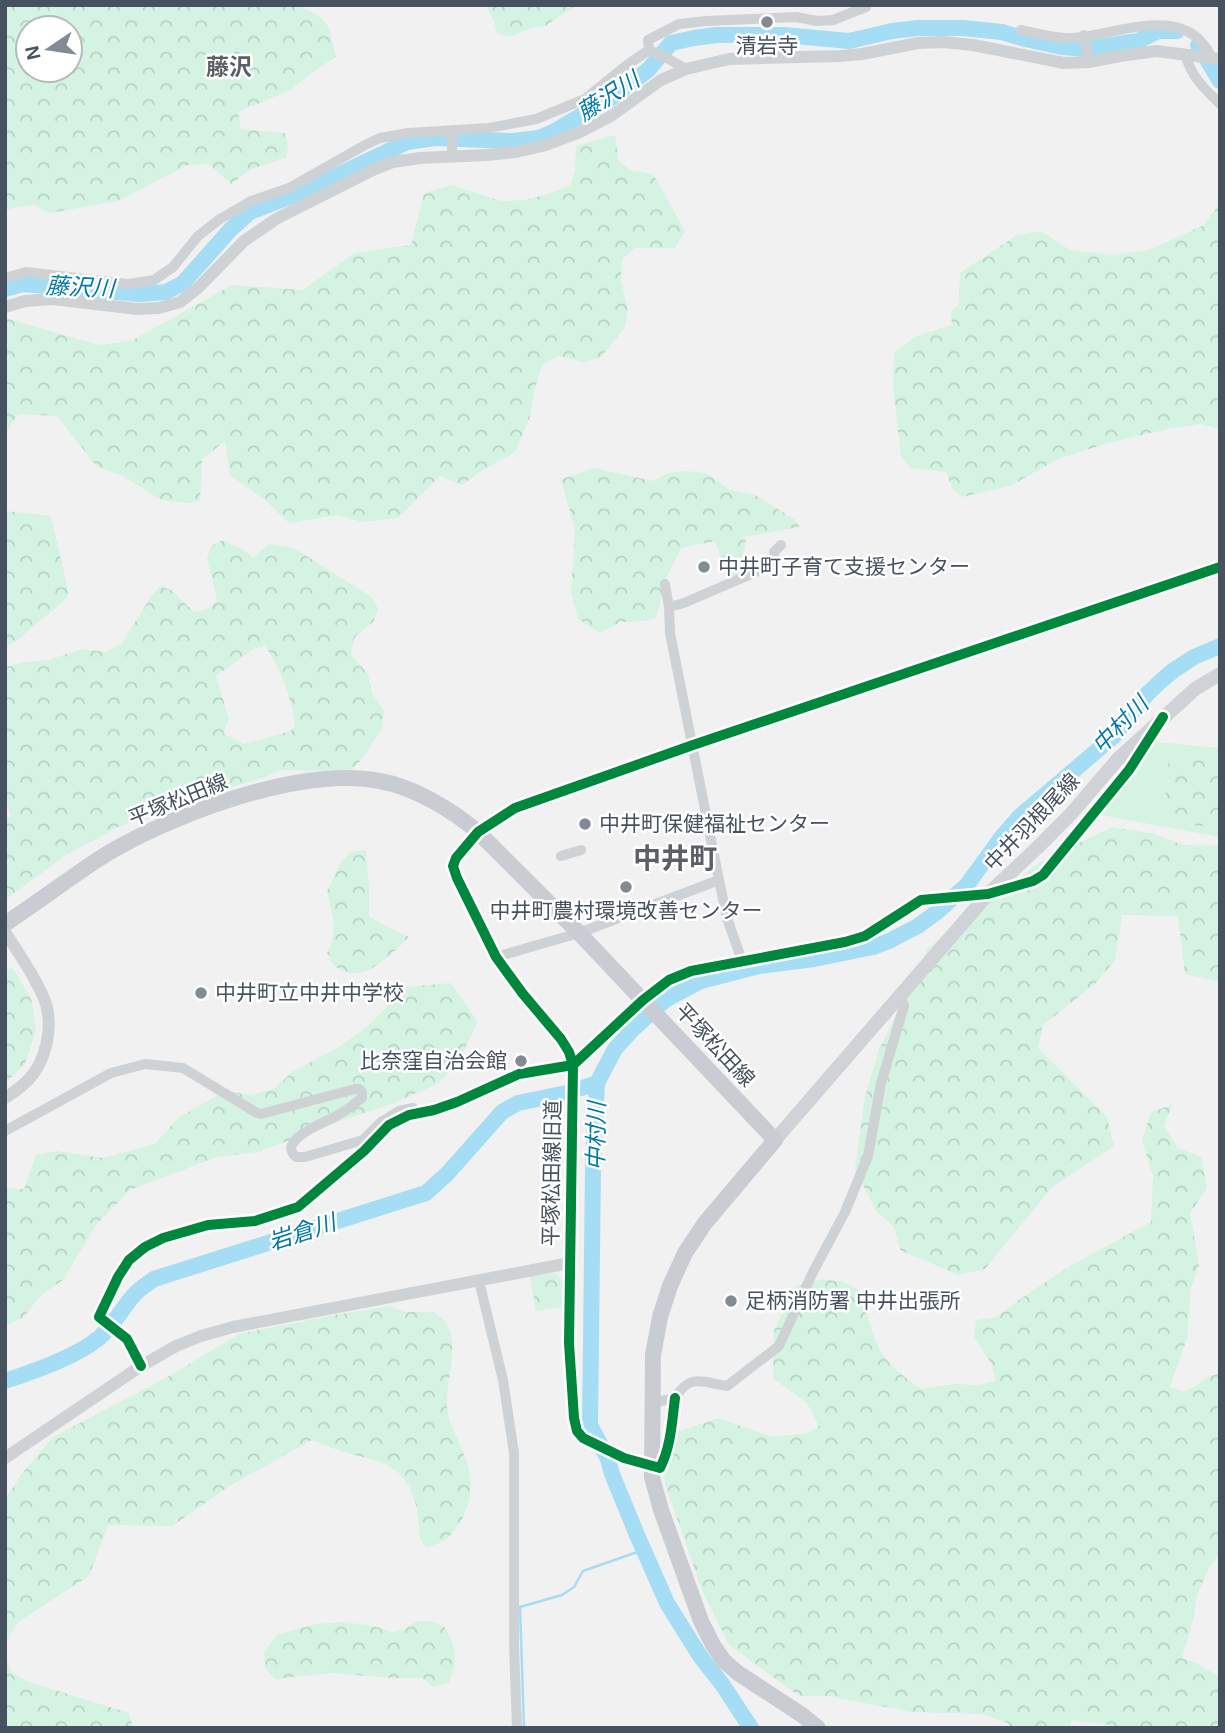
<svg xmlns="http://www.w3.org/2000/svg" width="1225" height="1733" font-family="Arial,'Noto Sans JP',sans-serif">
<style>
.grass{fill:#d4f3e2}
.forest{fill:url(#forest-crowns);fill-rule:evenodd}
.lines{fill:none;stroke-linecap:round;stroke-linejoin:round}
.stream{stroke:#a5ddf4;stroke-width:2.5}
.river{stroke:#a5ddf4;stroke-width:16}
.minor{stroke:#ced2d5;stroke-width:10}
.tertiary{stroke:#ced2d5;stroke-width:12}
.secondary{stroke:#cfd2d6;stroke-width:14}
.primary{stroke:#c9ccd2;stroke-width:16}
.cycleway-casing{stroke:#fff;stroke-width:15}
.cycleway{stroke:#00873e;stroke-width:10}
.poi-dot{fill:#828a93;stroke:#fff;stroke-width:2.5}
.labels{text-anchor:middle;stroke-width:5;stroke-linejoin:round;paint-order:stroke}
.poi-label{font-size:21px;fill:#465260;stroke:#fff;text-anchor:start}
.street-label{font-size:21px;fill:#465260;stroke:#fff}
.neighbourhood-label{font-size:23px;font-weight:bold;fill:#5c6066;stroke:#fff}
.water-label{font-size:23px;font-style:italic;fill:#0279a8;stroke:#fff}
.district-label{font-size:28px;font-weight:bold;fill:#5c6066;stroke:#fff}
</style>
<defs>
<pattern id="forest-crowns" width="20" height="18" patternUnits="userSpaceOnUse" patternTransform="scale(1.75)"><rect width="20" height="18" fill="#d4f3e2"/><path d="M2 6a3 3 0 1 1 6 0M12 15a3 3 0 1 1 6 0" fill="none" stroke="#b7d2c4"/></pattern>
</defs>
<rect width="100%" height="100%" fill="#f2f1f1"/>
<!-- grass -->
<path class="grass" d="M 1156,742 L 1220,748 L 1220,837 L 1101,815 Z"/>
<!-- forest -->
<path class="forest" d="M 5,5 L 297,5 C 331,20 328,23 336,57 L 323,65 L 290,90 L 238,112 L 241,129 L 285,133 L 288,147 L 286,158 L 251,169 L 231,184 L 209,164 L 188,165 L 118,201 L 50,213 L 34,205 L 16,207 L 5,211 ZM 28,28 L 70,28 L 70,70 L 28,70 Z
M 485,5 L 577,5 L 545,26 L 532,28 L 509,37 L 497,33 L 494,21 Z
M 615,135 L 619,161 L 630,170 L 653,174 L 685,231 L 675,248 L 635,248 L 622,259 L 621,280 L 628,310 L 625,327 L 601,357 L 584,362 L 558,356 L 542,365 L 534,392 L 530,417 L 515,452 L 483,470 L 462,485 L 440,476 L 398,518 L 362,522 L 338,515 L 289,523 L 266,501 L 230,475 L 225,441 L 202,459 L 200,501 L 188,503 L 161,500 L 121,475 L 97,467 L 57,416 L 18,414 L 5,434 L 5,318 L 99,345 L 131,341 L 232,285 L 303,290 L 354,253 L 411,245 L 424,193 L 452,185 L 501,201 L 525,200 L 548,194 L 570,185 L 575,170 L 576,146 Z
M 1220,203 L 1220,429 L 1201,424 L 1168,429 L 1108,443 L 1058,459 L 1010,486 L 962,497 L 953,490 L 946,472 L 911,468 L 901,456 L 893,387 L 894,352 L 917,336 L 952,325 L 951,311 L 959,305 L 960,273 L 1017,235 L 1041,231 L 1070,250 L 1113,255 L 1149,250 L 1204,225 Z
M 594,468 L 653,481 L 668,473 L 686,471 L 706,473 L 730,490 L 755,495 L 794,519 L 800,527 L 743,537 L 746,540 L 742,563 L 743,569 L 741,574 L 728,581 L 715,541 L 681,548 L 667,576 L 656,618 L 644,621 L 621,622 L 600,633 L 578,619 L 571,593 L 575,530 L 561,479 Z
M 5,511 L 51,516 L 69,594 C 60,606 49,613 38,622 C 27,632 18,641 5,648 Z
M 223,540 L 242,549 L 253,557 L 269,544 L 294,548 L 373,598 L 378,609 L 374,621 L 354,638 L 351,655 L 368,674 L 372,693 L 384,711 L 382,728 L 362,759 L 351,770 L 327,771 L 280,770 L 263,778 L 197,797 L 118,827 L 66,855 L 5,900 L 5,818 L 11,816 L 5,799 L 5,667 L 26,662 L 48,660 L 82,649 L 107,652 L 122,643 L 152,595 L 160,586 L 171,590 L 194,612 L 208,609 L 217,600 L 207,559 L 211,546 ZM 265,646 C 282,670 290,695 295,724 L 291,731 L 244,744 L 223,733 L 229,719 L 216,676 L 255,648 Z
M 1179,750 L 1220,754 L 1220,828 L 1175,823 L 1164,811 L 1169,757 Z
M 1112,827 L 1155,834 L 1183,845 L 1220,846 L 1220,982 L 1185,974 L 1178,916 L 1122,915 L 1115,960 L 1096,983 L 1043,1025 L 1038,1048 L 1107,1117 L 1114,1146 L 1052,1187 L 985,1269 L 958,1275 L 900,1250 L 894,1227 L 876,1211 L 855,1169 L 865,1097 L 878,1052 L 928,948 L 1040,862 Z
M 366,850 L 369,887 L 369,916 L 387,927 L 409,937 C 389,957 356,992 330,961 L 331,958 L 327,953 L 332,942 L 334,922 L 327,891 L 340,864 L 350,852 Z
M 13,968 L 31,999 L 36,1030 L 25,1064 L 5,1083 L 5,970 Z
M 451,983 L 478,1022 L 456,1066 L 453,1067 L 439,1083 L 392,1104 L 352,1117 L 258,1152 L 217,1157 L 130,1190 L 96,1225 L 63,1280 L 41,1295 L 23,1318 L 5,1326 L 5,1188 L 24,1189 L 36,1155 L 57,1151 L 103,1158 L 155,1144 L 179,1117 L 225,1091 L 251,1095 L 274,1089 L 292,1072 L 339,1047 L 369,1025 L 406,987 Z
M 1172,1105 L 1164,1126 L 1178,1148 L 1201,1157 L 1207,1188 L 1190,1213 L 1199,1266 L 1191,1288 L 1187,1338 L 1170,1387 L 1183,1391 L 1195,1387 L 1205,1378 L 1220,1373 L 1220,1552 L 1209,1568 L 1197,1595 L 1192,1624 L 1182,1658 L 1196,1663 L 1220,1677 L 1220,1728 L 1110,1728 L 1108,1725 L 1072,1720 L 1069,1728 L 1011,1728 L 1008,1723 L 981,1714 L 913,1712 L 827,1696 L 799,1696 L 729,1645 L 702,1590 L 665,1484 L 661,1437 L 719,1418 L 772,1437 L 809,1433 L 819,1426 L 807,1403 L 773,1378 L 774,1331 L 794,1287 L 822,1279 L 844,1282 L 860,1291 C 866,1311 871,1332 880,1350 C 888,1365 908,1380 921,1389 L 954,1384 L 979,1385 L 996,1381 L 992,1365 L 974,1337 L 976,1320 L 997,1317 L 1016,1302 L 1068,1267 L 1151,1222 L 1153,1176 L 1142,1141 L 1151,1112 Z
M 552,1273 L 557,1274 L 563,1282 L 562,1307 L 536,1311 L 530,1277 Z
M 389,1306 L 405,1312 L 434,1312 C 437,1315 443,1319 446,1322 C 461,1343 445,1382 447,1407 C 449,1426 459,1440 465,1457 C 474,1480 472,1504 459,1524 C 450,1538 442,1544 426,1547 L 420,1539 L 417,1508 L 410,1488 L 400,1474 L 385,1463 L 340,1451 L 312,1440 L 231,1485 L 172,1526 L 108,1525 L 89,1576 L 18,1622 L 7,1640 L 5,1651 L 5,1499 L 24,1471 L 53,1437 L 164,1379 L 239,1334 L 329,1316 Z
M 417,1621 L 430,1621 L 444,1626 C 457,1649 458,1659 449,1683 L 432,1687 L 423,1678 L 391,1678 L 332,1673 L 275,1679 L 265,1668 L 264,1651 L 278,1634 L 317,1624 L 343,1622 L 374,1626 L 392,1632 L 403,1630 Z
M 5,1655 L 11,1671 L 26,1681 L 129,1713 L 133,1728 L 5,1728 Z"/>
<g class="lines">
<!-- stream -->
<path class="stream" d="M 524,1728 L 520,1607 L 562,1595 L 574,1587 L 583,1571 L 643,1550"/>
<!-- river -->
<path class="river" d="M 1198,45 L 1220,81
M 5,289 L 23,284 L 140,294 L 166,292 L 183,283 L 231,229 L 250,212 L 307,190 L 407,142 L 435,138 L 512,141 L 539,138 L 555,131 L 611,98 L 648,70 L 671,43 L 694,38 L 716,35 L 784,35 L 849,41 L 892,31 L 918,28 L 963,28 L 1002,32 L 1025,39 L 1062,47 L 1086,49 L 1138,41 L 1158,31 L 1177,31
M 5,1381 C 34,1371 76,1357 99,1338 C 113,1326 122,1309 133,1296 C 139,1289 147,1284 154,1279 L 426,1193 L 447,1174 L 502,1112 L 518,1103 L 566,1093 L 597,1083
M 751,1728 L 722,1684 L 700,1656 L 667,1603 L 637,1535 L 612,1474 L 608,1459 L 590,1425 L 593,1167 L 597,1083 L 615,1049 L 633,1029 L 665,1000 L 701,981 L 759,966 L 814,959 L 873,947 L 889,941 L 918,926 L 937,912 L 967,885 L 1001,838 L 1019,817 L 1113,737 L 1147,694 L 1162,680 L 1174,670 L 1194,657 L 1220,646"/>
<!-- minor -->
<path class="minor" d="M 1021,30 C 1036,33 1054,38 1070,38 C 1118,36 1185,0 1212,58
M 1084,35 L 1089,62
M 649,50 L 648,40 L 679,24 L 706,21 L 796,17 L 817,21 L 833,20 L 866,7
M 649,50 L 665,57 L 686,69
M 1185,55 C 1194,80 1202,86 1220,104
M 452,130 L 452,156
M 5,278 L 26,272 L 128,284 L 154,280 L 173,267 L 198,236 L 220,219 L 251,201 L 289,188 L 365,145 L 380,138 L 408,133 L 489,128 L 536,119 L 585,99 L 627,65 L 649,50
M 669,607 L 684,603 L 772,565 L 775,561 L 774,552 L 781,545
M 561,856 L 581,850
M 992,893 L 1033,881 L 1043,875 L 1129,770 L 1154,732
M 496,957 L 579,933 L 719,880
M 5,1131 L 111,1073 L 145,1064 L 183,1068 L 257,1113 L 261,1114 L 355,1089 L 359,1089 L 362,1092 L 362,1098 L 359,1100 C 352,1106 344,1112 336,1116 C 324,1123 301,1131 293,1143 C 289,1149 292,1153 296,1157 L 305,1157 L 363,1140 L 381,1122 L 399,1111 L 413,1108
M 479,1281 L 503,1380 L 514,1453 L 514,1645 L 517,1728
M 141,1366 L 127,1339 L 99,1317 L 118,1277 L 129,1260 L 145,1247 L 163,1238 L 208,1225 L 255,1221 L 298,1207 L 364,1151 L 389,1125 L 409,1115 L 434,1110 L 457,1102 L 519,1074 L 573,1065 L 643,1000 L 669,980 L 691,971 L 742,961 L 727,918 L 719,880 L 670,633 L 669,607 L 665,584
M 675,1398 C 672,1421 671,1447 660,1468 L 624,1458 L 583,1438 L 577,1431 L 574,1418 L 569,1343 L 573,1065 L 569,1052 L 561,1039 L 523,994 L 496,957 L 457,878 L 453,866 L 456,858 L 478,832 L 515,808 L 693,745 L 1220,567
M 652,1403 L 675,1398 C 690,1373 702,1382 727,1386 L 779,1346 L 813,1272 L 845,1212 L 868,1156 L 881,1083 L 904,1006 L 900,995"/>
<!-- tertiary -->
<path class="tertiary" d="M 5,307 L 25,301 L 53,299 L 137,309 L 159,308 L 180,302 L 198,288 L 244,241 L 276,219 L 373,170 L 393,162 L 420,158 L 486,155 L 516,152 L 546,145 L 578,133 L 611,116 L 661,80 L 686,69 L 729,59 L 840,56 L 862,54 L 918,43 L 943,42 L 973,45 L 1064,63 L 1089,62 L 1120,56 L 1156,51 L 1220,59
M 5,932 C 18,952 32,972 42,994 C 54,1018 49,1051 34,1073 C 27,1083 16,1091 5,1098
M 742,961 L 845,942 L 865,936 L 921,900 L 988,894
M 5,1458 L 141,1366 L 176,1346 L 201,1336 L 233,1327 L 570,1263"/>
<!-- secondary -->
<path class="secondary" d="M 775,1140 L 988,894 L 1036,849 L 1070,815 L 1118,759 L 1195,689 L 1220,674"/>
<!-- primary -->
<path class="primary" d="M 5,924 C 36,903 66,881 97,860 C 164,817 300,765 380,781 C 414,787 452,810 478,832 L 579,933 L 775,1140 L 705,1223 L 685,1253 L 670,1286 L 660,1317 L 653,1355 L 652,1477 L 661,1510 L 701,1621 L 713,1645 L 724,1661 L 738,1673 L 802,1715 L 818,1728"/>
<!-- cycleway casing -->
<g class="cycleway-casing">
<path id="cycleway" d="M 141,1366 L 127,1339 L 99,1317 L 118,1277 L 129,1260 L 145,1247 L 163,1238 L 208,1225 L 255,1221 L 298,1207 L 364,1151 L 389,1125 L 409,1115 L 434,1110 L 457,1102 L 519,1074 L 573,1065 L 643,1000 L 669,980 L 691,971 L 845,942 L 865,936 L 921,900 L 988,894 L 1033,881 L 1043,875 L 1129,770 L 1163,717
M 675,1398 C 672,1421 671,1447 660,1468 L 624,1458 L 583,1438 L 577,1431 L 574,1418 L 569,1343 L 573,1065 L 569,1052 L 561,1039 L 523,994 L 496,957 L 457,878 L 453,866 L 456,858 L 478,832 L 515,808 L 693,745 L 1220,567"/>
</g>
<!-- cycleway -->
<use href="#cycleway" class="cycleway"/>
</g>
<!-- markers -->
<g class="poi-dot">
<circle cx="767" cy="22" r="7"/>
<circle cx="704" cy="567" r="7"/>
<circle cx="585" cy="824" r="7"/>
<circle cx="626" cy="887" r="7"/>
<circle cx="201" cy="993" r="7"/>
<circle cx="521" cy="1061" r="7"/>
<circle cx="731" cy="1301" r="7"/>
</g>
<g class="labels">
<!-- poi labels -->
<g class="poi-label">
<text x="767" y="53" text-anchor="middle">清岩寺</text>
<text x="718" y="574">中井町子育て支援センター</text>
<text x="599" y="831">中井町保健福祉センター</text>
<text x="626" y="918" text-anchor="middle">中井町農村環境改善センター</text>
<text x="215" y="1000">中井町立中井中学校</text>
<text x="507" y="1068" text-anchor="end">比奈窪自治会館</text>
<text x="745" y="1308">足柄消防署 中井出張所</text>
</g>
<!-- street labels -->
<g class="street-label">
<text transform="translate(178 800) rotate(-22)" y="7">平塚松田線</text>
<text transform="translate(1032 822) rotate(-46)" y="7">中井羽根尾線</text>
<text transform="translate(715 1045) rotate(47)" y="7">平塚松田線</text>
<text transform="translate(552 1173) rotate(-89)" y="7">平塚松田線旧道</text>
</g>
<!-- neighbourhood labels -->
<g class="neighbourhood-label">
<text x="229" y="75">藤沢</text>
</g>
<!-- water labels -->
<g class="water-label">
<text transform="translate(608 96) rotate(-33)" y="8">藤沢川</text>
<text transform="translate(80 287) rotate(3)" y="8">藤沢川</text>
<text transform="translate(1120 725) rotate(-46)" y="8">中村川</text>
<text transform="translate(596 1136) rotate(-89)" y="8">中村川</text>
<text transform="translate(302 1232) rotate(-18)" y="8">岩倉川</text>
</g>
<!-- district labels -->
<g class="district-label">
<text x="675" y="868">中井町</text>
</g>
</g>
<!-- border -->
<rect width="1225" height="1733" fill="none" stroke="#465260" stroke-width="14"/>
<!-- north arrow -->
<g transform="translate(49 49) rotate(257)"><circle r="33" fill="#ffffff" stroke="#b5babf" stroke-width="2"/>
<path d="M0-5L12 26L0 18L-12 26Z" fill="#828a93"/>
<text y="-10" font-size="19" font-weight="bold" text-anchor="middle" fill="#465260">N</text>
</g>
</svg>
